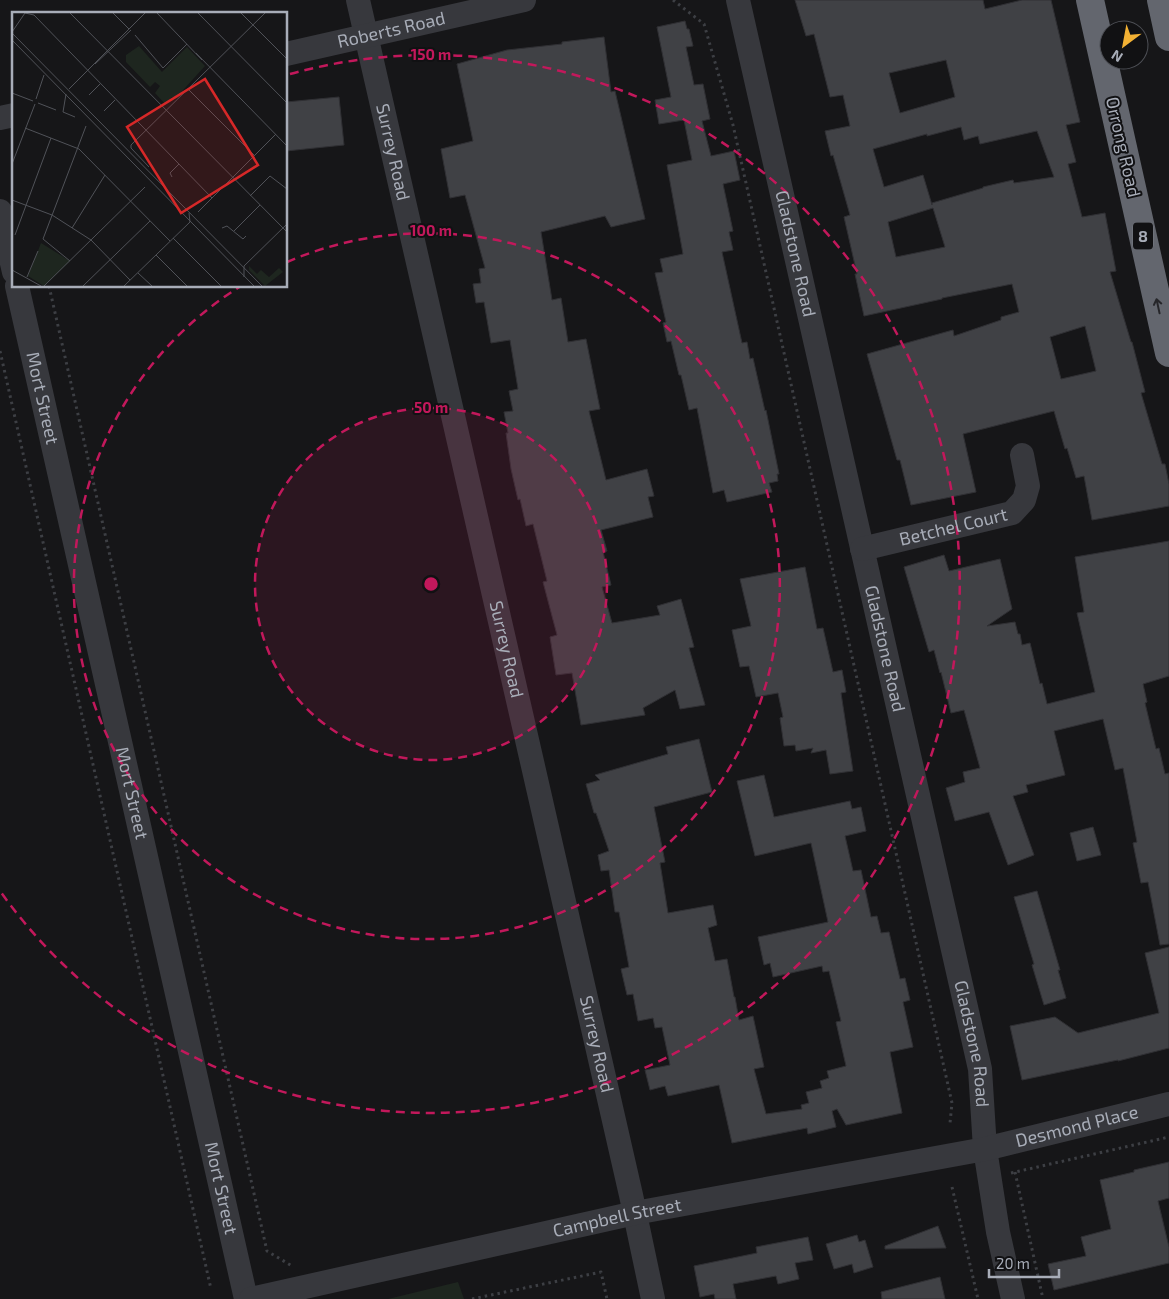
<svg xmlns="http://www.w3.org/2000/svg" width="1169" height="1299" font-family="'Exo 2',sans-serif">
<style>
.green{fill:#1e261f}
.building{fill:#404145;stroke:#303034;fill-rule:evenodd}
.lines{fill:none;stroke-linecap:round;stroke-linejoin:round}
.path{stroke:#3d3f44;stroke-width:3;stroke-dasharray:2.5 4;stroke-linecap:butt}
.minor{stroke:#37383d;stroke-width:24}
.highway{stroke:#63666e;stroke-width:28}
.oneway{stroke:#26262a}
.ring{fill:none;stroke:#c2185b;stroke-width:2.5;stroke-dasharray:9 6}
.labels{text-anchor:middle;stroke-width:4;stroke-linejoin:round;paint-order:stroke}
.shield{fill:#111113;stroke:#7b7e86;stroke-width:1}
.shield-label{font-size:16px;font-weight:bold;fill:#a8adb8}
.street-label{font-size:18px;fill:#a8adb8;stroke:#111113}
.inset-road{fill:none;stroke:#505258;stroke-width:1}
.view{fill:#d62828;fill-opacity:0.15;stroke:#d62828;stroke-width:2.5}
.inset-edge{fill:none;stroke:#a8adb8;stroke-width:2.5}
.centre{fill:#c2185b;stroke:#111113;stroke-width:2.5}
.ring-label{font-size:15px;text-anchor:middle;font-weight:bold;fill:#c2185b;stroke:#111113;stroke-width:4;stroke-linejoin:round;paint-order:stroke}
</style>
<rect width="100%" height="100%" fill="#161618"/>
<!-- green -->
<path class="green" d="M 458,1282 L 464,1299 L 388,1299 Z"/>
<!-- building -->
<path class="building" d="M 795,0 L 983,0 L 985,9 L 1022,0 L 1051,0 L 1080,122 L 1066,125 L 1076,162 L 1068,164 L 1082,217 L 1105,213 L 1116,271 L 1110,272 L 1131,342 L 1132,342 L 1145,392 L 1141,393 L 1162,464 L 1165,464 L 1169,484 L 1169,506 L 1092,520 L 1084,476 L 1076,478 L 1067,448 L 1065,449 L 1054,411 L 963,434 L 976,492 L 911,505 L 900,460 L 897,460 L 867,354 L 953,330 L 954,336 L 1001,320 L 1001,317 L 1019,312 L 1012,284 L 942,298 L 942,299 L 864,316 L 855,274 L 857,274 L 844,217 L 850,215 L 833,155 L 831,156 L 825,131 L 850,126 L 843,95 L 830,97 L 814,34 L 806,36 ZM 946,60 L 955,97 L 900,113 L 889,73 ZM 961,127 L 964,140 L 978,136 L 980,144 L 1037,131 L 1054,177 L 1014,183 L 1013,180 L 983,187 L 983,188 L 932,203 L 932,205 L 923,175 L 884,187 L 873,149 L 927,134 L 927,136 ZM 933,208 L 945,247 L 896,257 L 888,222 ZM 1085,326 L 1096,371 L 1061,379 L 1050,337 Z
M 685,21 L 687,29 L 689,29 L 693,46 L 686,47 L 694,85 L 703,84 L 710,119 L 702,121 L 711,156 L 734,151 L 740,180 L 723,184 L 733,231 L 729,232 L 733,250 L 722,252 L 742,343 L 747,342 L 750,359 L 753,358 L 765,411 L 766,410 L 779,474 L 777,474 L 778,481 L 769,483 L 772,492 L 727,502 L 724,490 L 713,493 L 697,408 L 689,410 L 681,375 L 679,375 L 671,341 L 667,342 L 663,323 L 666,322 L 655,273 L 663,272 L 660,259 L 683,254 L 667,165 L 692,160 L 684,120 L 659,124 L 655,100 L 671,97 L 657,27 Z
M 604,37 L 611,92 L 615,91 L 645,219 L 611,227 L 605,216 L 541,232 L 552,300 L 561,298 L 568,342 L 586,339 L 600,409 L 589,411 L 606,480 L 647,469 L 654,496 L 648,497 L 653,517 L 601,530 L 607,551 L 603,552 L 611,585 L 602,587 L 612,623 L 660,615 L 657,606 L 681,599 L 694,647 L 689,648 L 705,705 L 680,709 L 675,690 L 643,708 L 645,715 L 581,725 L 572,673 L 556,675 L 550,637 L 557,635 L 543,582 L 547,581 L 533,524 L 526,526 L 520,499 L 518,500 L 511,469 L 506,433 L 508,433 L 504,412 L 513,411 L 509,391 L 518,389 L 510,340 L 491,343 L 484,302 L 476,303 L 473,284 L 481,283 L 479,269 L 485,268 L 465,195 L 450,198 L 441,149 L 473,141 L 457,64 L 507,50 L 562,44 L 562,42 Z
M 339,97 L 344,145 L 286,151 L 286,102 Z
M 1169,541 L 1169,676 L 1143,684 L 1147,702 L 1145,703 L 1156,749 L 1159,748 L 1165,774 L 1169,773 L 1169,944 L 1160,945 L 1148,882 L 1141,883 L 1133,843 L 1137,842 L 1123,768 L 1115,770 L 1103,719 L 1054,731 L 1065,775 L 1026,785 L 1028,792 L 1013,796 L 1034,855 L 1008,865 L 989,812 L 955,821 L 946,788 L 965,782 L 963,772 L 980,768 L 964,710 L 951,713 L 941,672 L 940,673 L 934,650 L 929,652 L 904,567 L 944,555 L 949,571 L 1000,559 L 1012,609 L 987,626 L 1015,622 L 1018,634 L 1020,634 L 1022,645 L 1030,643 L 1040,684 L 1042,683 L 1047,704 L 1095,692 L 1077,613 L 1084,612 L 1075,557 Z
M 805,567 L 817,629 L 823,628 L 833,672 L 842,670 L 846,692 L 841,693 L 853,771 L 830,774 L 826,750 L 811,753 L 813,748 L 796,751 L 795,745 L 784,746 L 780,718 L 783,717 L 778,693 L 756,697 L 749,666 L 740,667 L 732,630 L 751,626 L 740,579 Z
M 699,739 L 712,792 L 654,807 L 665,862 L 660,863 L 668,913 L 713,905 L 717,925 L 708,928 L 715,961 L 727,959 L 734,997 L 735,997 L 739,1020 L 753,1016 L 764,1067 L 754,1069 L 766,1114 L 802,1109 L 801,1105 L 809,1103 L 806,1092 L 822,1088 L 820,1081 L 829,1078 L 827,1071 L 846,1066 L 836,1022 L 841,1021 L 829,971 L 823,972 L 822,966 L 773,977 L 770,963 L 764,965 L 758,937 L 828,922 L 811,843 L 755,856 L 737,781 L 764,775 L 774,817 L 850,801 L 852,809 L 861,807 L 866,831 L 845,836 L 853,871 L 861,870 L 871,917 L 877,916 L 881,933 L 889,932 L 900,979 L 905,978 L 910,1000 L 903,1002 L 913,1047 L 890,1052 L 902,1113 L 846,1125 L 837,1109 L 832,1111 L 836,1127 L 808,1134 L 807,1128 L 732,1143 L 719,1085 L 668,1096 L 665,1086 L 650,1090 L 645,1070 L 670,1065 L 662,1027 L 655,1028 L 653,1018 L 638,1021 L 633,994 L 627,995 L 621,969 L 629,967 L 619,912 L 615,912 L 609,870 L 601,871 L 598,855 L 609,851 L 596,813 L 594,813 L 586,784 L 600,780 L 595,775 L 668,754 L 666,747 Z
M 1093,827 L 1101,855 L 1077,861 L 1070,833 Z
M 1037,891 L 1060,970 L 1058,970 L 1066,998 L 1044,1005 L 1032,965 L 1034,964 L 1014,897 Z
M 1169,947 L 1169,1048 L 1118,1061 L 1118,1060 L 1022,1080 L 1010,1026 L 1055,1017 L 1078,1033 L 1159,1013 L 1145,953 Z
M 1169,1162 L 1169,1198 L 1158,1201 L 1169,1247 L 1169,1263 L 1054,1290 L 1048,1264 L 1086,1256 L 1081,1237 L 1111,1229 L 1100,1180 L 1134,1172 L 1134,1170 Z
M 938,1226 L 946,1248 L 885,1249 L 885,1246 Z
M 857,1235 L 859,1242 L 865,1240 L 873,1267 L 854,1273 L 852,1264 L 834,1269 L 826,1244 Z
M 808,1237 L 813,1260 L 795,1263 L 799,1279 L 778,1284 L 776,1276 L 733,1284 L 736,1299 L 715,1299 L 714,1294 L 700,1297 L 694,1266 L 757,1253 L 756,1247 Z
M 940,1277 L 945,1299 L 882,1299 L 881,1292 Z"/>
<g class="lines">
<!-- path -->
<path class="path" d="M 673,0 L 704,24 L 733,125 L 952,1103 L 950,1123
M 49,286 L 267,1251 L 292,1266
M 0,351 L 211,1289
M 1015,1172 L 1043,1299
M 1011,1173 L 1169,1137
M 952,1187 L 978,1299
M 472,1299 L 601,1272 L 607,1299"/>
<!-- minor -->
<g class="minor">
<path id="s1" d="M 358,0 L 631,1195 L 653,1299"/>
<path id="s2" d="M 738,0 L 980,1069 L 985,1149 L 998,1232 L 1013,1299"/>
<path id="s3" d="M 286,54 L 524,0"/>
<path d="M 0,118 L 14,115"/>
<path d="M 0,211 L 14,272"/>
<path id="s4" d="M 17,286 L 246,1299"/>
<path id="s5" d="M 862,549 L 1012,513 L 1024,500 L 1028,486 L 1022,455"/>
<path id="s6" d="M 251,1299 L 635,1213 L 985,1149 L 1169,1104"/>
</g>
<!-- highway -->
<path class="highway" d="M 1090,0 L 1169,353
M 1161,0 L 1169,37"/>
</g>
<!-- one-way arrows -->
<defs><path id="oneway-shaft" d="M-6 0H5M1.5-3L5.5 0L1.5 3" fill="none" stroke-width="1.6" stroke-linecap="round" stroke-linejoin="round" transform="scale(1.25)"/></defs>
<use class="oneway" href="#oneway-shaft" transform="translate(1158 306) rotate(-102)"/>
<!-- distance rings -->
<circle cx="431" cy="584" r="176" fill="#c2185b" fill-opacity=".12"/>
<g class="ring">
<circle cx="431" cy="584" r="176"/>
<path d="M287 262A353 353 0 1 1 241 286"/>
<path d="M290 74A529 529 0 1 1 0 891"/>
</g>
<g class="labels">
<!-- shield labels -->
<rect class="shield" x="1133" y="222.5" width="20" height="27" rx="4"/>
<g class="shield-label">
<text x="1143" y="242">8</text>
</g>
<!-- street labels -->
<g class="street-label">
<text dy="6" stroke="none"><textPath href="#s3" startOffset="108">Roberts Road</textPath></text>
<text transform="translate(1123 147) rotate(77)" y="6">Orrong Road</text>
<text dy="6" stroke="none"><textPath href="#s1" startOffset="156">Surrey Road</textPath></text>
<text dy="6" stroke="none"><textPath href="#s2" startOffset="260">Gladstone Road</textPath></text>
<text dy="6" stroke="none"><textPath href="#s4" startOffset="115">Mort Street</textPath></text>
<text dy="6" stroke="none"><textPath href="#s5" startOffset="94">Betchel Court</textPath></text>
<text dy="6" stroke="none"><textPath href="#s2" startOffset="665">Gladstone Road</textPath></text>
<text dy="6" stroke="none"><textPath href="#s1" startOffset="666">Surrey Road</textPath></text>
<text dy="6" stroke="none"><textPath href="#s4" startOffset="520">Mort Street</textPath></text>
<text dy="6" stroke="none"><textPath href="#s1" startOffset="1071">Surrey Road</textPath></text>
<text dy="6" stroke="none"><textPath href="#s2" startOffset="1070">Gladstone Road</textPath></text>
<text dy="6" stroke="none"><textPath href="#s6" startOffset="844">Desmond Place</textPath></text>
<text dy="6" stroke="none"><textPath href="#s4" startOffset="925">Mort Street</textPath></text>
<text dy="6" stroke="none"><textPath href="#s6" startOffset="375">Campbell Street</textPath></text>
</g>
</g>
<!-- overview -->
<g transform="translate(12 12)">
<rect width="275" height="275" fill="#161618"/>
<path d="M 127,34 L 150,60 L 175,35 L 193,54 L 163,87 L 160,85 L 153,92 L 143,81 L 148,74 L 143,70 L 138,75 L 114,50 L 114,43 ZM 29,231 L 58,249 L 32,274 L 16,264 ZM 237,254 L 245,262 L 249,258 L 257,265 L 267,256 L 271,260 L 253,274 L 237,258 Z" fill="#1e261f"/>
<path class="inset-road" d="M 13,1 L 22,3 L 200,186M 58,1 L 275,220M 101,1 L 117,17M 145,1 L 190,48M 186,1 L 275,91M 229,1 L 275,47M 0,20 L 13,1M 0,21 L 250,274M 123,23 L 151,56 L 175,32M 0,28 L 242,274M 184,41 L 275,134M 83,52 L 119,18M 57,77 L 133,1M 177,78 L 243,144M 0,81 L 21,89M 54,82 L 51,100 L 63,105M 77,83 L 88,72M 24,87 L 32,63M 26,91 L 44,98M 92,99 L 103,88M 13,116 L 67,137 L 158,229M 0,152 L 23,92M 137,155 L 119,136 L 119,133 L 253,1M 160,165 L 158,161 L 167,152M 238,184 L 258,164 L 275,177M 0,188 L 40,203 L 79,228 L 118,268M 186,200 L 264,122M 60,216 L 93,163M 210,216 L 215,214 L 231,227 L 234,224M 222,219 L 248,193M 3,223 L 39,126M 161,226 L 209,274M 144,243 L 175,274M 58,249 L 31,227 L 74,114M 0,258 L 29,274M 126,261 L 140,274M 15,265 L 26,239M 232,265 L 232,254 L 275,212M 32,274 L 133,175M 71,274 L 138,209M 112,274 L 178,210 L 177,201"/>
<path class="view" d="M 193,67 L 246,153 L 169,201 L 115,115 Z"/>
<rect width="275" height="275" class="inset-edge"/>
</g>
<circle cx="431" cy="584" r="8" class="centre"/>
<g class="ring-label">
<text x="431" y="60">150 m</text>
<text x="431" y="236">100 m</text>
<text x="431" y="413">50 m</text>
</g>
<!-- north arrow -->
<g transform="translate(1124 45) rotate(212)"><circle r="24" fill="#111113" stroke="#4d4f55"/>
<path d="M0-4L9 19L0 12L-9 19Z" fill="#f2b134"/>
<text y="-8" font-size="14" font-weight="bold" text-anchor="middle" fill="#a8adb8">N</text>
</g>
<!-- scale -->
<path d="M989 1269v8h70v-8" fill="none" stroke="#a8adb8" stroke-width="2.5"/>
<text x="996" y="1269" font-size="15" fill="#a8adb8" stroke="#111113" stroke-width="4" paint-order="stroke">20 m</text>
</svg>
